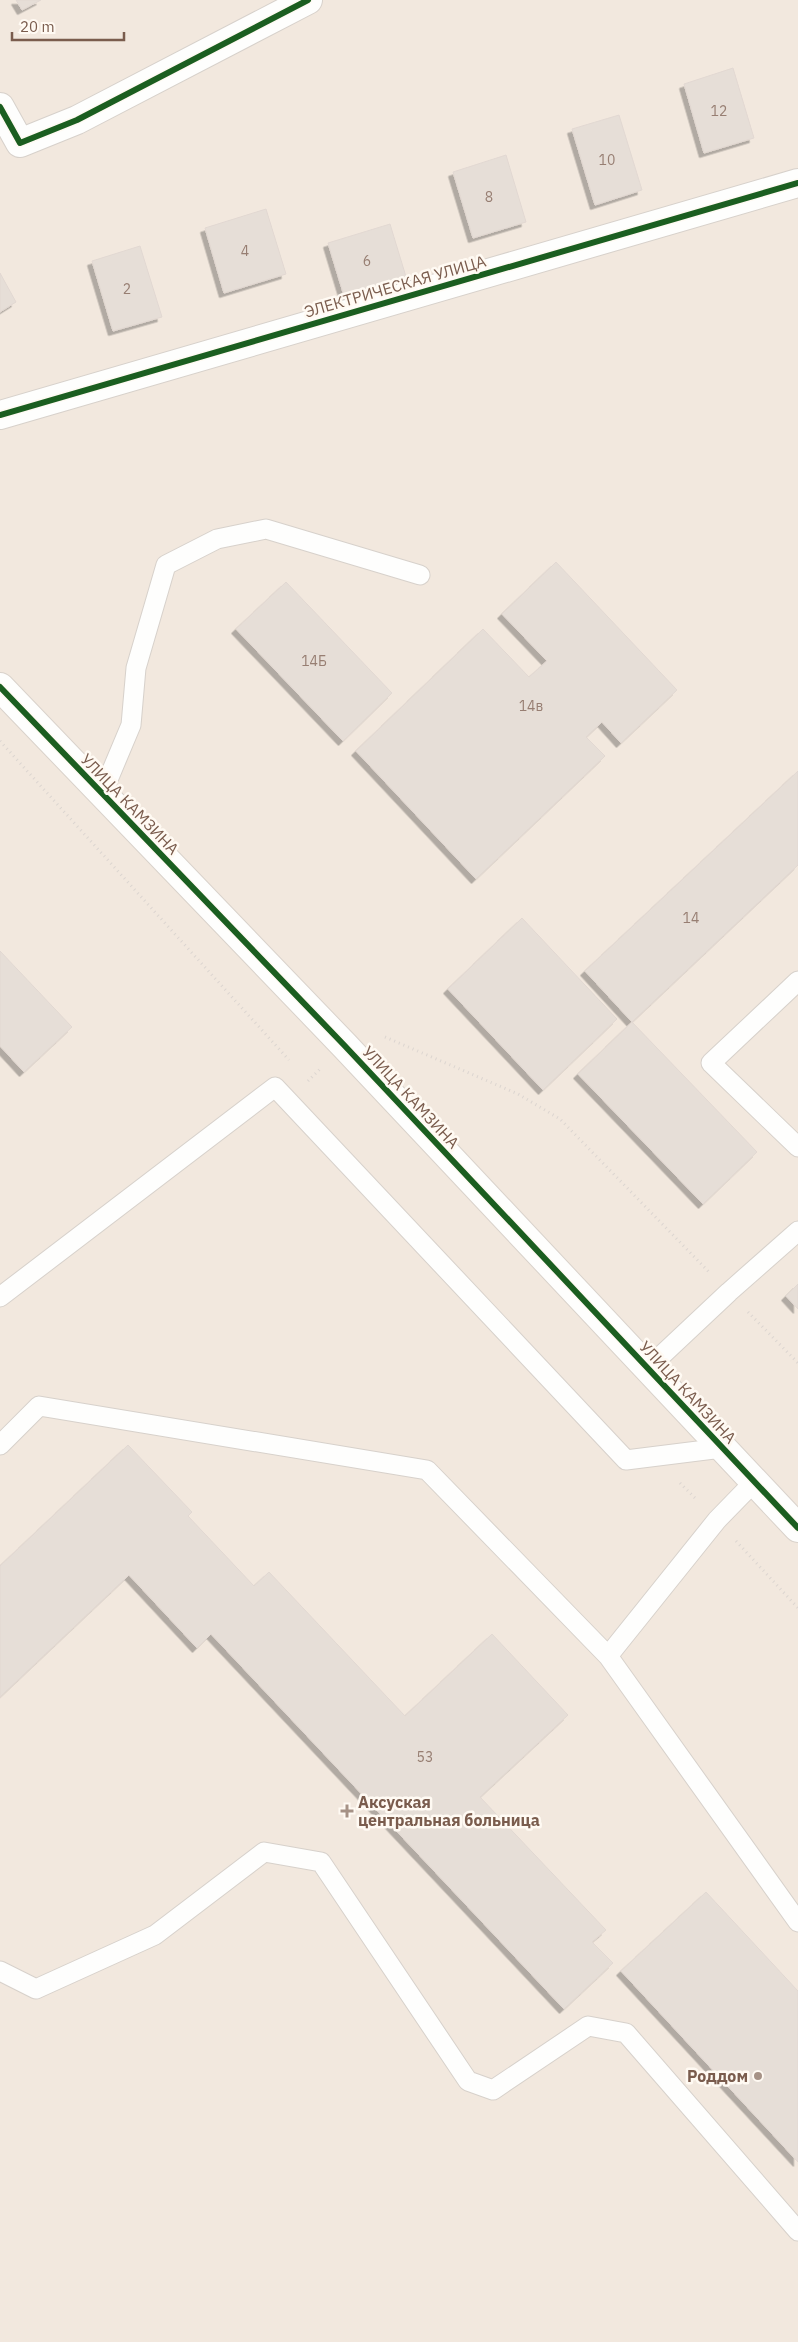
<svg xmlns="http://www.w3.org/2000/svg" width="798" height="2342" font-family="'IBM Plex Sans',sans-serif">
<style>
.residential{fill:#f2e8de}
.building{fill:#e6ded7;stroke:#e2d8d2;filter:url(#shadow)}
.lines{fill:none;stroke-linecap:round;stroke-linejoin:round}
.lane-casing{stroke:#d7d1cb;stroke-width:21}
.street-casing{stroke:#d7d1cb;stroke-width:30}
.secondary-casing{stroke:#d9d2cb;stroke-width:30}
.path{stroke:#dcd5d0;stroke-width:3;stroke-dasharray:1 4;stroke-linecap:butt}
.lane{stroke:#fefefd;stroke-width:19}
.street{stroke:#fefefd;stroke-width:28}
.secondary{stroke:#fefefd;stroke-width:28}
.cycleway-casing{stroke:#fffaf3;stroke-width:9}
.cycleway{stroke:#1b5e20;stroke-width:6}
.poi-dot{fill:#a69286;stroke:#fffaf3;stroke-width:2}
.labels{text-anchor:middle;stroke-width:5;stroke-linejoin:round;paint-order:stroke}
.number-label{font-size:14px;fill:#977e72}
.street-label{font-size:16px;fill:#7a5c4d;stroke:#fffaf3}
.poi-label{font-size:16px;font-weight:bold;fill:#7a5c4d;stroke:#fffaf3;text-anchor:start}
</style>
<defs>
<filter id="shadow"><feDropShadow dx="-4.5" dy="4.5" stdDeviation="0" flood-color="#0004"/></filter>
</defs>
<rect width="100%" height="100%" fill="#f9f5f0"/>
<!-- residential -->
<path class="residential" d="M 0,0 L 798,0 L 798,2342 L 0,2342 Z"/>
<!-- building -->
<path class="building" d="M 16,0 L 41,0 L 22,10 Z
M 733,68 L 754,138 L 704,153 L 684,84 Z
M 619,115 L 642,190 L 595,205 L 572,129 Z
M 506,155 L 526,222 L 473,238 L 453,172 Z
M 266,209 L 286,274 L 224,293 L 205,228 Z
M 390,224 L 407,280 L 345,299 L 328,243 Z
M 140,246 L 162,317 L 113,331 L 92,261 Z
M 0,273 L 16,302 L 0,312 Z
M 556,562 L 677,690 L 621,743 L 602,722 L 586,737 L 605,756 L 476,879 L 356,751 L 483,629 L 529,677 L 547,661 L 502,614 Z
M 286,582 L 392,693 L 343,741 L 236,629 Z
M 798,771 L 798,865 L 632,1022 L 585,971 Z
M 522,918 L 617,1019 L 543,1090 L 448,989 Z
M 0,951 L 72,1027 L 24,1072 L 0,1046 Z
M 632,1022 L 757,1152 L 703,1204 L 578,1074 Z
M 798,1284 L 798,1309 L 786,1296 Z
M 128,1445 L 192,1512 L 188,1516 L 254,1586 L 269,1572 L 405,1716 L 492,1634 L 568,1715 L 480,1797 L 606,1930 L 592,1942 L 613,1963 L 564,2009 L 211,1634 L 197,1648 L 129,1575 L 0,1697 L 0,1566 Z
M 706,1892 L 798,1991 L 798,2162 L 621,1971 Z"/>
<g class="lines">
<!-- lane casing -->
<g class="lane-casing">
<path id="lane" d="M 102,794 L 131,725 L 136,668 L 166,565 L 217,539 L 266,529 L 420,575
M 798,981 L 711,1063 L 798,1147
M 0,1297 L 275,1087 L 626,1460 L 722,1448
M 647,1369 L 729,1292 L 798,1231
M 0,1445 L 39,1406 L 427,1470 L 608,1656
M 754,1482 L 717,1520 L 608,1656 L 798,1922
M 0,1971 L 36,1989 L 155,1935 L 264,1852 L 321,1862 L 468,2081 L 493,2090 L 588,2026 L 626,2033 L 798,2231"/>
</g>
<!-- street casing -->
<g class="street-casing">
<path id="street" d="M 0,107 L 20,143 L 77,120 L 308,0
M 0,415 L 798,183"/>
</g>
<!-- secondary casing -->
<g class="secondary-casing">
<path id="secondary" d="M 0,687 L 344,1045 L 798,1528"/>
</g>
<!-- path -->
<path class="path" d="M 0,741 L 289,1060
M 385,1037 L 518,1094 L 560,1119 L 709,1272
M 308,1081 L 320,1069
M 748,1312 L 798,1363
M 680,1483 L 697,1500
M 736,1541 L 798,1608"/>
<!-- lane -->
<use href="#lane" class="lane"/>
<!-- street -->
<use href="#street" class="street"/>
<!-- secondary -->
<use href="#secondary" class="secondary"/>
<!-- cycleway casing -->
<g class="cycleway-casing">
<path id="cycleway" d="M 0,107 L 20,143 L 77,120 L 308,0
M 0,415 L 798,183
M 0,687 L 344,1045 L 798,1528"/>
</g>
<!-- cycleway -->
<use href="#cycleway" class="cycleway"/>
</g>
<!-- markers -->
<g class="poi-dot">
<path d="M344.5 1803.5h5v5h5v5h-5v5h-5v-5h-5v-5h5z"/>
<circle cx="758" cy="2076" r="5"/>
</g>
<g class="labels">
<!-- number labels -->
<g class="number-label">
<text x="719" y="116">12</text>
<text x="607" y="165">10</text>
<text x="489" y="202">8</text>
<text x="245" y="256">4</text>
<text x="367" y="266">6</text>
<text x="127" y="294">2</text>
<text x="314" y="666">14Б</text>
<text x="531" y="711">14в</text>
<text x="691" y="923">14</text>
<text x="425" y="1762">53</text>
</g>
<!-- street labels -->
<g class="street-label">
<text transform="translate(395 286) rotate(-16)" y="6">ЭЛЕКТРИЧЕСКАЯ УЛИЦА</text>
<text transform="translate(130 804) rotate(46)" y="6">УЛИЦА КАМЗИНА</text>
<text transform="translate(411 1097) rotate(47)" y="6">УЛИЦА КАМЗИНА</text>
<text transform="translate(688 1392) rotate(47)" y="6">УЛИЦА КАМЗИНА</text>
</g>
<!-- poi labels -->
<g class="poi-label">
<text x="358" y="1808">Аксуская<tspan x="358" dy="18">центральная больница</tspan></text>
<text x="748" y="2082" text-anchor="end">Роддом</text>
</g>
</g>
<!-- scale -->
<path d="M12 32v8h112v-8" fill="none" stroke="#7a5c4d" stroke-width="2.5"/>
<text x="20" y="32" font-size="15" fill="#7a5c4d" stroke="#fffaf3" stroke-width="4" paint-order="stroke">20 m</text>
</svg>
